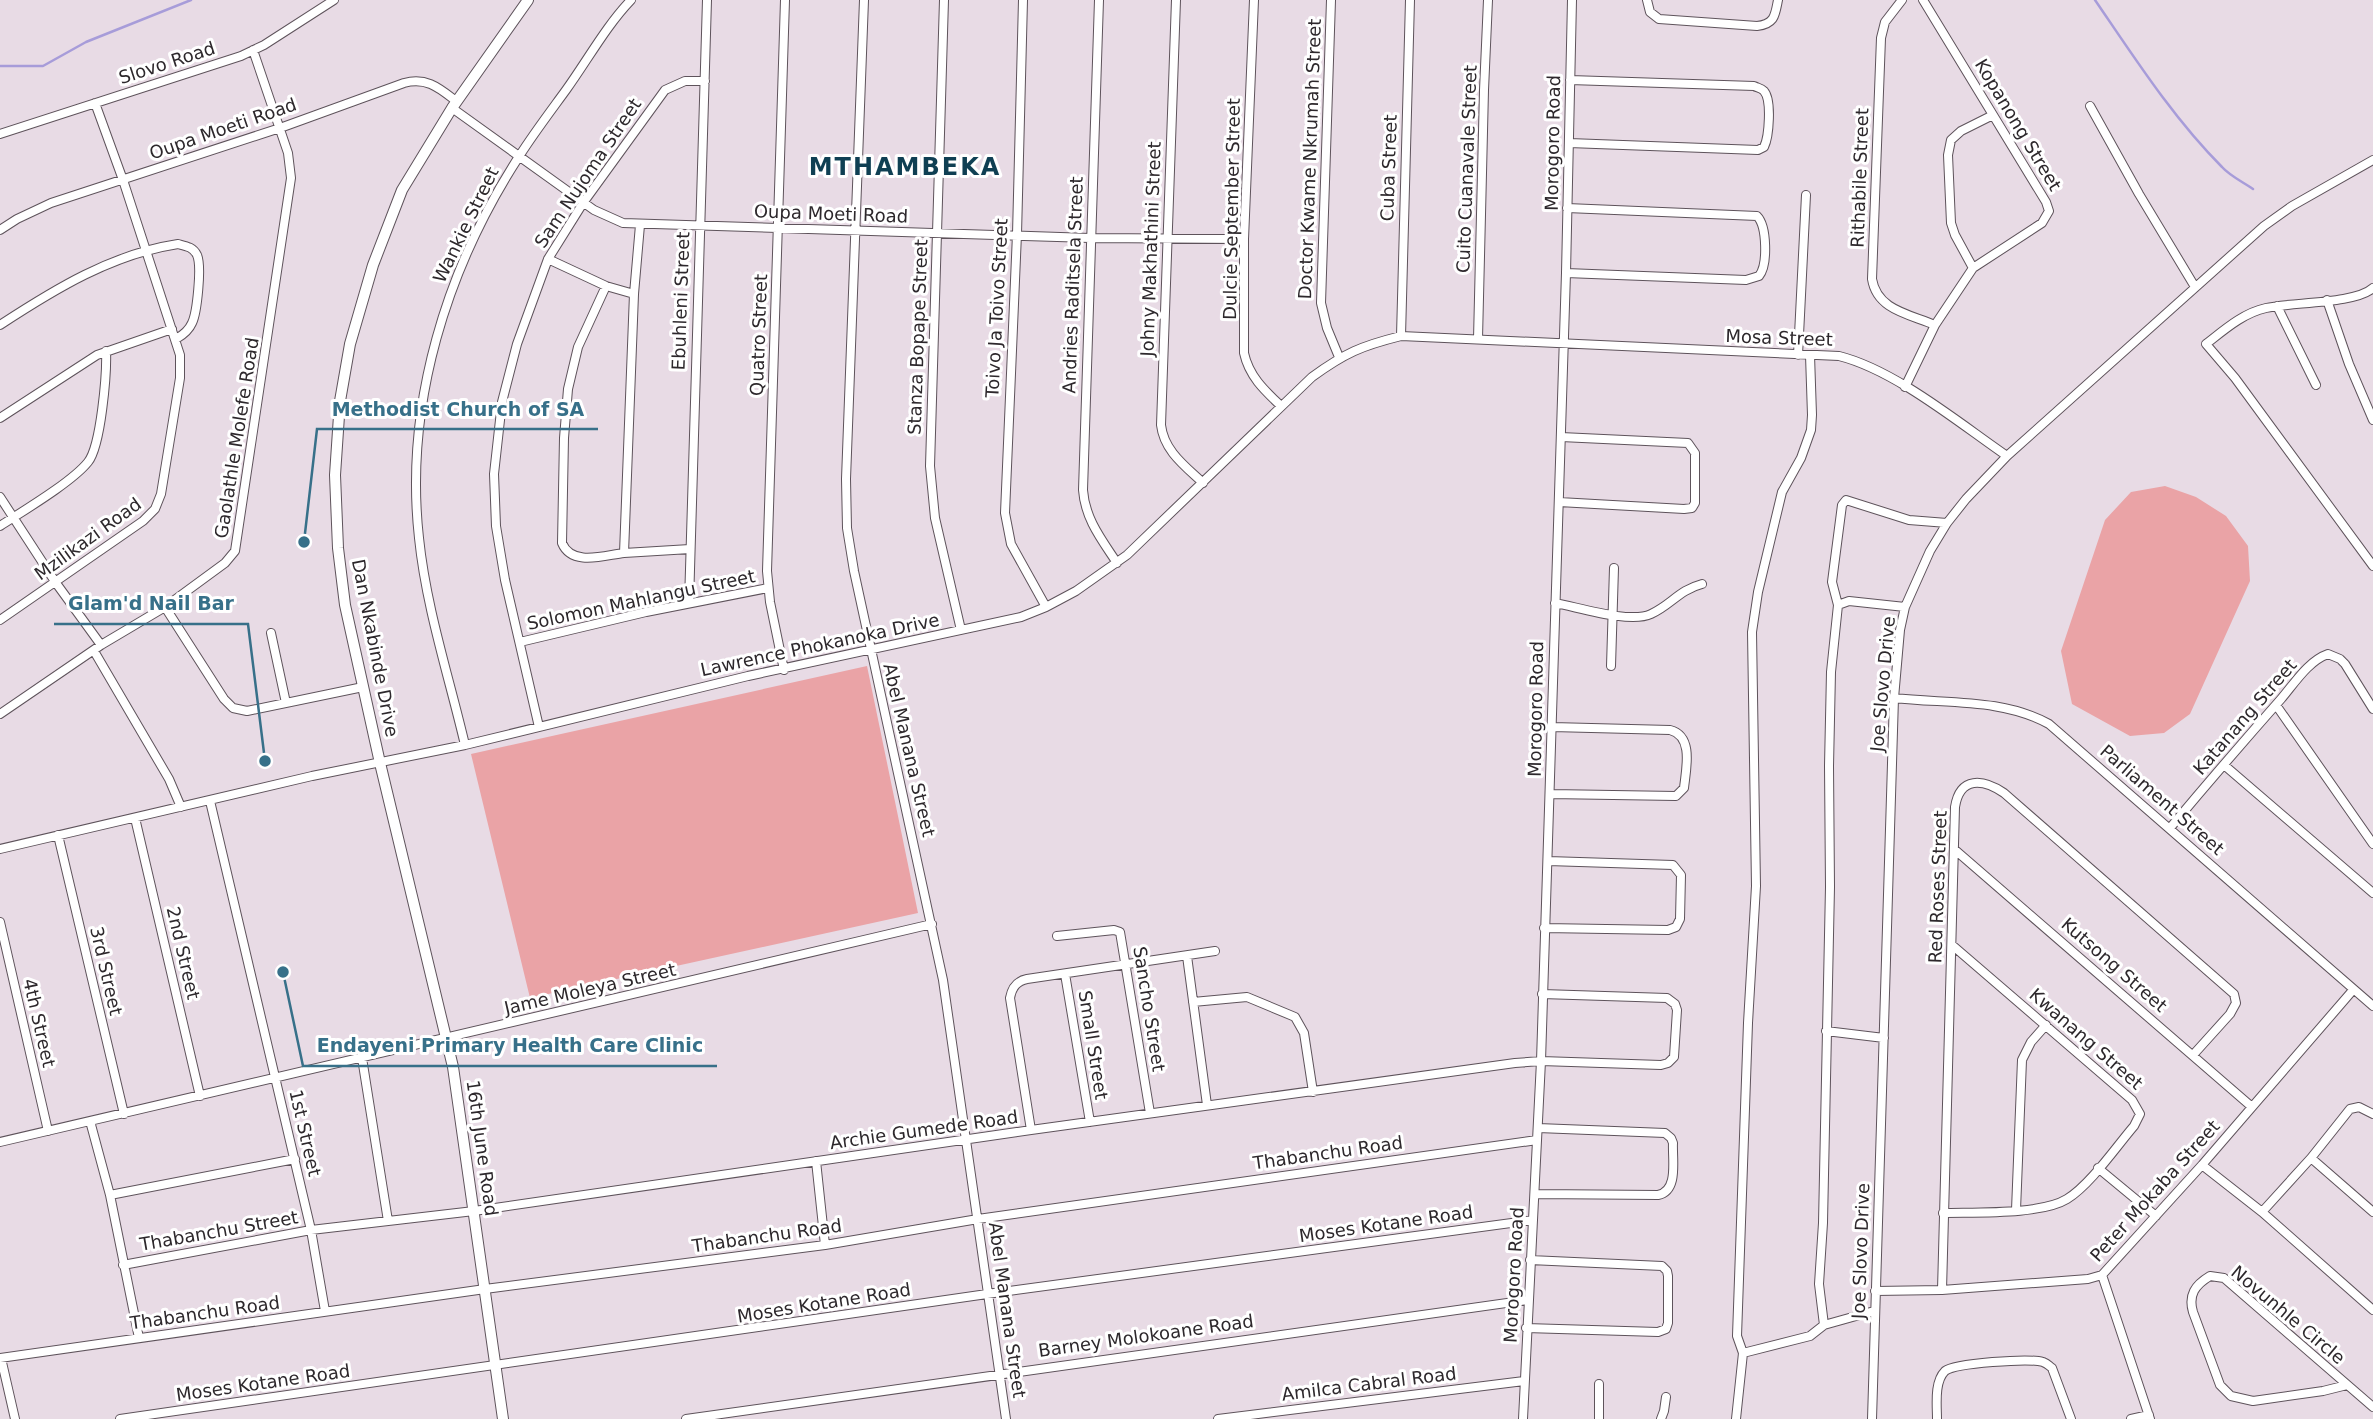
<svg xmlns="http://www.w3.org/2000/svg" width="2373" height="1419" font-family="'DejaVu Sans',sans-serif">
<style>
.garden{fill:#eaa3a6}
.lines{fill:none;stroke-linecap:round;stroke-linejoin:round}
.stream{stroke:#a79cd9;stroke-width:2.5}
.street-casing{stroke:#5e535b;stroke-width:10}
.secondary-casing{stroke:#5e535b;stroke-width:12}
.street{stroke:#fff;stroke-width:8}
.secondary{stroke:#fff;stroke-width:10}
.labels{text-anchor:middle;stroke-width:6;stroke-linejoin:round;paint-order:stroke}
.street-label{font-size:18px;fill:#2d282c;stroke:#fff}
.district-label{font-size:24px;font-weight:bold;letter-spacing:2px;fill:#0f3f53;stroke:#fff}
.leader{fill:none;stroke:#377089;stroke-width:2.5}
.callout-dot{fill:#377089;stroke:#fff;stroke-width:2.5}
.callout-label{font-size:19px;text-anchor:middle;font-weight:bold;fill:#377089;stroke:#fff;stroke-width:6;stroke-linejoin:round;paint-order:stroke}
</style>
<rect width="100%" height="100%" fill="#e8dbe5"/>
<!-- garden -->
<path class="garden" d="M 2165,486 L 2196,497 L 2226,516 L 2248,546 L 2250,581 L 2190,714 L 2164,733 L 2130,736 L 2072,704 L 2061,651 L 2105,520 L 2131,492 Z
M 867,666 L 918,913 L 530,998 L 471,754 Z"/>
<g class="lines">
<!-- stream -->
<path class="stream" d="M 2095,0 C 2134,57 2173,118 2222,167 C 2230,176 2243,182 2253,189
M 0,66 L 43,66 L 86,42 L 191,0"/>
<!-- street casing -->
<g class="street-casing">
<path id="street" d="M 864,0 L 846,479 L 847,528 L 854,571 L 943,980 L 1006,1419
M 944,0 L 930,466 L 935,518 L 961,630
M 1023,0 L 1017,234 L 1005,513 L 1011,544 L 1046,607
M 1099,0 L 1083,490 C 1085,519 1102,540 1117,563
M 1176,0 L 1161,425 C 1164,451 1185,466 1203,483
M 1254,0 L 1244,239 L 1244,353 C 1249,376 1264,390 1281,406
M 1331,0 L 1321,303 L 1327,328 L 1339,357
M 1647,0 L 1650,12 L 1659,19 L 1757,26 C 1775,24 1775,15 1778,0
M 1902,0 L 1885,22 L 1881,38 L 1872,279 C 1877,310 1909,314 1935,325
M 2090,106 L 2139,194 L 2195,287
M 452,108 L 594,210 L 623,223 L 1090,238 L 1244,239
M 0,134 L 241,56 L 264,45 L 334,0
M 1569,143 L 1758,150 L 1764,147 C 1769,137 1772,100 1764,91 C 1761,88 1758,88 1754,86 L 1570,80
M 640,225 L 634,294 L 624,553 L 690,549
M 0,230 L 17,219 L 51,203 L 280,128 L 404,83 C 427,77 439,88 456,101
M 548,259 L 606,286 L 634,294
M 1973,268 L 1955,235 L 1951,223 L 1948,155 L 1951,140 L 1961,131 L 1993,115
M 1566,273 L 1746,280 L 1759,276 C 1768,265 1767,226 1757,216 L 1567,208
M 606,286 L 578,347 L 568,389 L 564,438 L 562,543 C 572,567 605,555 624,553
M 2373,288 C 2356,304 2291,302 2266,308 C 2243,313 2224,330 2206,344 L 2235,378 L 2373,566
M 2327,300 L 2349,364 L 2373,420
M 2277,306 L 2316,385
M 0,325 C 55,289 112,254 178,244 C 186,246 193,247 197,255 C 202,266 197,313 192,323 C 189,330 183,335 176,339
M 1401,336 L 1410,0
M 1478,339 L 1484,90 L 1488,0
M 1798,355 L 1806,195
M 1905,387 L 1935,325 L 1973,268 L 2042,223 L 2049,211 L 2046,202 L 1923,0
M 0,418 L 97,355 L 172,329
M 0,497 L 56,583 L 101,645
M 1559,502 L 1684,509 L 1692,508 L 1695,503 L 1695,453 L 1688,443 L 1561,437
M 0,526 C 23,511 72,482 88,462 C 101,446 107,373 106,351
M 689,603 L 707,0
M 1555,603 C 1578,607 1630,624 1651,614 C 1671,605 1679,590 1702,584
M 1838,605 L 1849,601 L 1905,607
M 165,607 L 224,699 L 233,708 L 247,711 L 363,687
M 0,620 L 143,521 L 155,509 L 161,494 L 180,378 L 180,355 L 123,180 L 95,103
M 271,633 L 286,703
M 520,642 L 646,612 L 768,588
M 94,651 L 169,779 L 181,807
M 1611,666 L 1614,568
M 784,670 L 770,602 L 767,571 L 785,0
M 1894,698 C 1946,704 2002,698 2049,724 L 2373,1006
M 2276,705 L 2373,844
M 0,714 L 101,645 L 165,607 L 225,563 L 235,551 L 291,178 L 288,153 L 253,50
M 539,727 L 505,580 L 496,526 L 494,474 L 502,402 L 517,344 L 548,259 L 583,203 L 665,90 L 685,81 L 705,81
M 465,745 C 449,677 426,607 419,538 C 404,404 447,267 520,155 C 534,133 550,112 566,90 C 587,61 606,26 631,0
M 2224,765 L 2373,893
M 1550,794 L 1676,796 L 1684,788 C 1686,769 1694,736 1670,730 L 1552,727
M 210,801 L 311,1230 L 325,1311
M 135,818 L 200,1096
M 2170,828 C 2206,785 2243,742 2281,699 C 2294,684 2308,661 2328,654 L 2340,659 L 2345,664 L 2373,709
M 58,835 L 124,1114
M 0,849 L 312,776 L 465,745 L 748,676 L 1021,617 L 1046,607 L 1076,591 L 1127,555 L 1312,377 C 1345,353 1361,346 1401,336 L 1839,356 C 1895,370 1959,423 2007,456
M 1954,849 L 2252,1107
M 0,922 L 48,1131
M 1544,928 L 1668,930 L 1676,927 L 1680,919 L 1681,875 L 1673,865 L 1548,861
M 1057,936 L 1114,930 L 1120,932 L 1150,1113
M 1187,956 L 1207,1105
M 1065,974 L 1090,1122
M 1193,1002 L 1247,997 L 1295,1017 L 1304,1033 L 1313,1092
M 1826,1031 L 1884,1038
M 362,1058 L 388,1221
M 90,1121 L 110,1195 L 139,1338
M 1031,1130 L 1010,998 C 1012,987 1017,981 1027,979 L 1215,951
M 0,1142 L 932,924
M 2311,1158 L 2373,1212
M 816,1161 L 825,1245
M 2202,1165 L 2262,1212 L 2373,1310
M 2098,1168 L 2156,1216
M 1535,1194 L 1658,1195 C 1679,1191 1672,1159 1673,1143 L 1671,1138 L 1665,1133 L 1538,1128
M 110,1195 L 295,1159
M 2016,1210 L 2022,1060 L 2031,1042 L 2046,1025
M 2262,1212 L 2311,1158 L 2350,1109 L 2359,1107 L 2373,1114
M 1943,1213 C 1975,1212 2041,1215 2067,1199 C 2090,1185 2116,1147 2134,1126 L 2140,1114 L 2132,1100 L 1952,945
M 123,1265 L 311,1230 L 474,1211 L 1031,1130 L 1515,1063 L 1541,1061 L 1661,1065 L 1668,1063 L 1674,1057 L 1677,1010 L 1675,1004 L 1667,998 L 1542,994
M 2102,1275 L 2150,1419
M 1942,1290 L 1955,807 C 1960,776 1983,779 2004,793 L 2234,994 L 2236,1003 L 2230,1014 L 2193,1055
M 1875,1291 L 1942,1290 L 2088,1279 L 2102,1275 L 2202,1165 L 2353,990
M 1874,1311 L 1824,1325 L 1819,1284 L 1823,1223 L 1830,887 L 1829,766 L 1831,672 L 1838,605 L 1832,582 L 1842,505 L 1846,500 L 1909,520 L 1947,523
M 1526,1328 L 1658,1332 L 1666,1329 L 1668,1323 L 1668,1276 L 1667,1271 L 1662,1266 L 1530,1260
M 1743,1353 L 1810,1336 L 1824,1325
M 0,1358 L 485,1289 L 825,1245 L 978,1219 L 1537,1140
M 1,1358 L 15,1419
M 2347,1385 L 2323,1391 L 2253,1401 L 2231,1396 L 2220,1385 L 2193,1312 C 2188,1295 2195,1285 2210,1276 L 2224,1278 L 2373,1407
M 120,1419 L 987,1294 L 1533,1220
M 686,1419 L 1528,1300
M 1218,1419 L 1524,1381
M 1523,1419 L 1541,1061 L 1566,273 L 1572,0
M 1599,1419 L 1599,1384
M 1661,1419 L 1664,1411 L 1666,1397
M 1736,1419 L 1743,1353 L 1737,1336 L 1748,1023 L 1756,886 L 1752,632 L 1758,592 L 1782,492 L 1801,458 L 1811,430 L 1812,415 L 1810,355
M 1872,1419 L 1894,698 L 1900,630 L 1905,607 L 1930,551 L 1947,523 L 1966,499 L 2007,456 L 2264,226 L 2292,206 L 2373,160
M 1937,1419 C 1937,1405 1934,1382 1945,1371 C 1955,1363 2029,1358 2043,1362 C 2048,1364 2048,1365 2052,1368 L 2071,1419
M 2131,1419 L 2149,1415"/>
</g>
<!-- secondary casing -->
<g class="secondary-casing">
<path id="secondary" d="M 503,1419 L 453,1067 L 380,763 L 345,605 L 338,548 L 335,475 L 340,401 L 350,344 L 373,265 L 402,190 L 452,108 L 528,0"/>
</g>
<!-- street -->
<use href="#street" class="street"/>
<!-- secondary -->
<use href="#secondary" class="secondary"/>
</g>
<g class="labels">
<!-- street labels -->
<g class="street-label">
<text transform="translate(167 63) rotate(-18)" y="6">Slovo Road</text>
<text transform="translate(2018 125) rotate(59)" y="6">Kopanong Street</text>
<text transform="translate(223 129) rotate(-19)" y="6">Oupa Moeti Road</text>
<text transform="translate(1553 143) rotate(-89)" y="6">Morogoro Road</text>
<text transform="translate(1310 159) rotate(-88)" y="6">Doctor Kwame Nkrumah Street</text>
<text transform="translate(1389 168) rotate(-88)" y="6">Cuba Street</text>
<text transform="translate(1467 169) rotate(-88)" y="6">Cuito Cuanavale Street</text>
<text transform="translate(588 173) rotate(-56)" y="6">Sam Nujoma Street</text>
<text transform="translate(1860 178) rotate(-88)" y="6">Rithabile Street</text>
<text transform="translate(1232 209) rotate(-89)" y="6">Dulcie September Street</text>
<text transform="translate(831 214) rotate(2)" y="6">Oupa Moeti Road</text>
<text transform="translate(466 225) rotate(-64)" y="6">Wankie Street</text>
<text transform="translate(1151 249) rotate(-88)" y="6">Johny Makhathini Street</text>
<text transform="translate(1073 285) rotate(-88)" y="6">Andries Raditsela Street</text>
<text transform="translate(681 301) rotate(-88)" y="6">Ebuhleni Street</text>
<text transform="translate(997 308) rotate(-87)" y="6">Toivo Ja Toivo Street</text>
<text transform="translate(759 335) rotate(-88)" y="6">Quatro Street</text>
<text transform="translate(918 337) rotate(-88)" y="6">Stanza Bopape Street</text>
<text transform="translate(1779 338) rotate(2)" y="6">Mosa Street</text>
<text transform="translate(237 438) rotate(-81)" y="6">Gaolathle Molefe Road</text>
<text transform="translate(88 539) rotate(-36)" y="6">Mzilikazi Road</text>
<text transform="translate(641 600) rotate(-12)" y="6">Solomon Mahlangu Street</text>
<text transform="translate(820 645) rotate(-12)" y="6">Lawrence Phokanoka Drive</text>
<text transform="translate(375 648) rotate(79)" y="6">Dan Nkabinde Drive</text>
<text transform="translate(1883 684) rotate(-85)" y="6">Joe Slovo Drive</text>
<text transform="translate(1536 709) rotate(-89)" y="6">Morogoro Road</text>
<text transform="translate(2245 717) rotate(-49)" y="6">Katanang Street</text>
<text transform="translate(909 750) rotate(77)" y="6">Abel Manana Street</text>
<text transform="translate(2162 800) rotate(41)" y="6">Parliament Street</text>
<text transform="translate(1938 887) rotate(-88)" y="6">Red Roses Street</text>
<text transform="translate(183 953) rotate(77)" y="6">2nd Street</text>
<text transform="translate(2114 965) rotate(41)" y="6">Kutsong Street</text>
<text transform="translate(106 971) rotate(77)" y="6">3rd Street</text>
<text transform="translate(590 989) rotate(-13)" y="6">Jame Moleya Street</text>
<text transform="translate(1149 1009) rotate(81)" y="6">Sancho Street</text>
<text transform="translate(39 1023) rotate(77)" y="6">4th Street</text>
<text transform="translate(2086 1039) rotate(41)" y="6">Kwanang Street</text>
<text transform="translate(1093 1045) rotate(81)" y="6">Small Street</text>
<text transform="translate(924 1130) rotate(-8)" y="6">Archie Gumede Road</text>
<text transform="translate(305 1133) rotate(77)" y="6">1st Street</text>
<text transform="translate(482 1148) rotate(82)" y="6">16th June Road</text>
<text transform="translate(1328 1153) rotate(-8)" y="6">Thabanchu Road</text>
<text transform="translate(2155 1191) rotate(-48)" y="6">Peter Mokaba Street</text>
<text transform="translate(1386 1224) rotate(-8)" y="6">Moses Kotane Road</text>
<text transform="translate(219 1231) rotate(-10)" y="6">Thabanchu Street</text>
<text transform="translate(767 1236) rotate(-8)" y="6">Thabanchu Road</text>
<text transform="translate(1861 1251) rotate(-88)" y="6">Joe Slovo Drive</text>
<text transform="translate(1514 1275) rotate(-87)" y="6">Morogoro Road</text>
<text transform="translate(824 1303) rotate(-9)" y="6">Moses Kotane Road</text>
<text transform="translate(1007 1310) rotate(82)" y="6">Abel Manana Street</text>
<text transform="translate(205 1313) rotate(-8)" y="6">Thabanchu Road</text>
<text transform="translate(2288 1315) rotate(40)" y="6">Novunhle Circle</text>
<text transform="translate(1146 1336) rotate(-8)" y="6">Barney Molokoane Road</text>
<text transform="translate(263 1383) rotate(-8)" y="6">Moses Kotane Road</text>
<text transform="translate(1369 1384) rotate(-7)" y="6">Amilca Cabral Road</text>
</g>
<!-- district labels -->
<g class="district-label">
<text x="905" y="175">MTHAMBEKA</text>
</g>
</g>
<!-- callouts -->
<path class="leader" d="M304 542L317 429H598M265 761L248 624H54M283 972L303 1066H717"/>
<g class="callout-dot">
<circle cx="304" cy="542" r="7"/>
<circle cx="265" cy="761" r="7"/>
<circle cx="283" cy="972" r="7"/>
</g>
<g class="callout-label">
<text x="458" y="416">Methodist Church of SA</text>
<text x="151" y="610">Glam'd Nail Bar</text>
<text x="510" y="1052">Endayeni Primary Health Care Clinic</text>
</g>
</svg>
